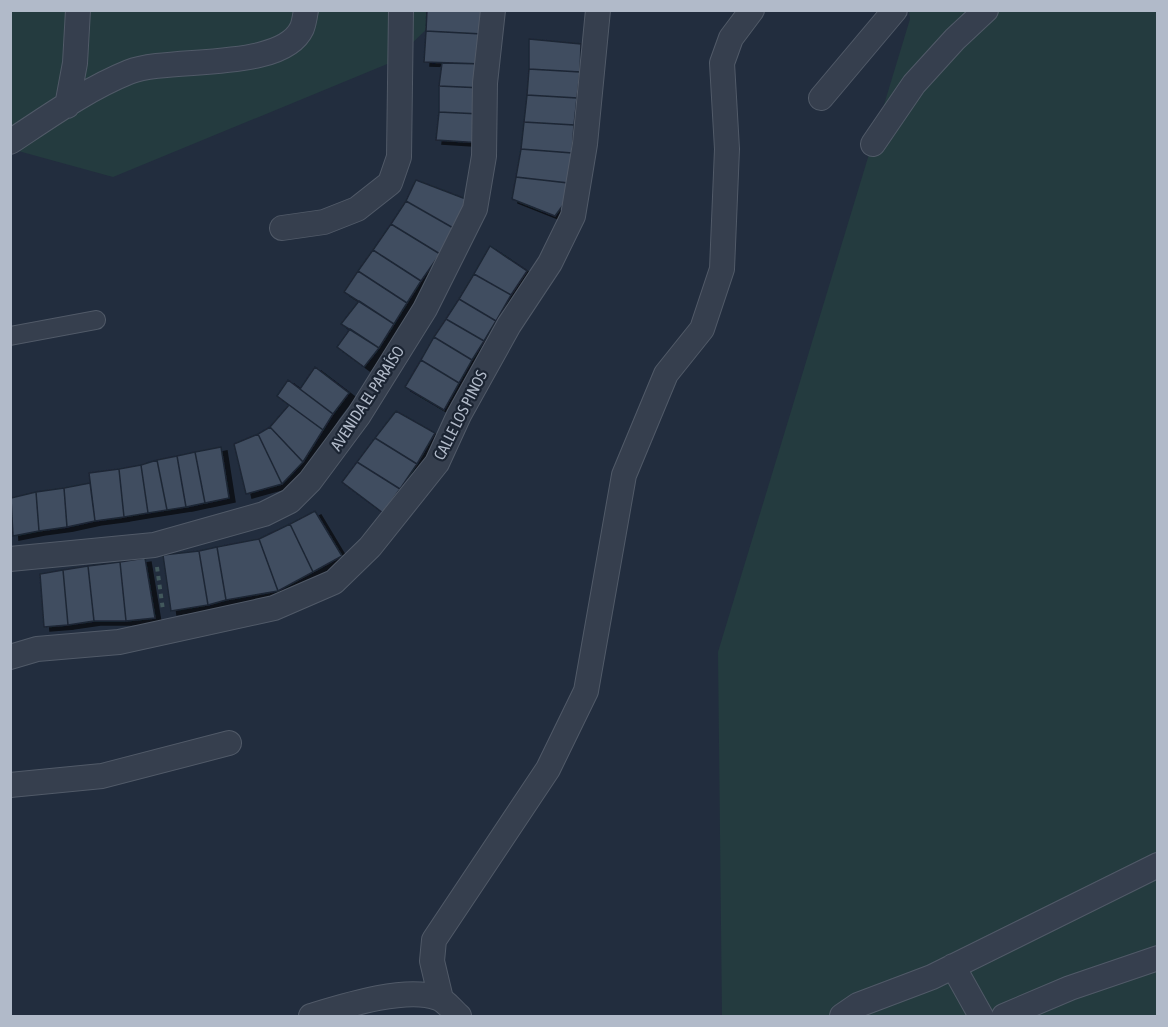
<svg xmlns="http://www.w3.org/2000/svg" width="1168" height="1027" font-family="'Asap Condensed',sans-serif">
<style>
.green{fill:#243b3f}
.building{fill:#404d60;stroke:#1d2634;stroke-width:1.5;filter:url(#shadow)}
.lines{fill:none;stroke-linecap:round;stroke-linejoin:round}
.pedestrian-casing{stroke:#515a68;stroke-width:20}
.minor-casing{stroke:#515a68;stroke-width:26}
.path{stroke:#42585c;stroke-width:4;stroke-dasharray:4.5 4.5;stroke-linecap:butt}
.pedestrian{stroke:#363f4e;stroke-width:18}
.minor{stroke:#363f4e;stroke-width:24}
.labels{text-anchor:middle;stroke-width:4.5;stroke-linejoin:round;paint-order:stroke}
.street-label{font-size:16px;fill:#b1bac9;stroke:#1b2432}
</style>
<defs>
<filter id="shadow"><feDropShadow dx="6" dy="4" stdDeviation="0" flood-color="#0009"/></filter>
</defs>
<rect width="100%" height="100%" fill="#222d3e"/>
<!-- green -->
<path class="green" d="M 10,11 L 446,11 L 392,62 L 113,177 L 11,149 Z
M 909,11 L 1157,11 L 1157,1016 L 722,1016 L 718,652 L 910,19 Z"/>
<!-- building -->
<path class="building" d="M 427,10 L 483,10 L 482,34 L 426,31 Z
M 426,31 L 482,34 L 484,64 L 424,62 Z
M 529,39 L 581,44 L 580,72 L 529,69 Z
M 442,63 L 484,64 L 483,88 L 439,86 Z
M 529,69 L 580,72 L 577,98 L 527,95 Z
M 439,86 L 483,88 L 480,114 L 439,112 Z
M 527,95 L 577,98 L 574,125 L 524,122 Z
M 439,112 L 480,114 L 482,143 L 436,140 Z
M 524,122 L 574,125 L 572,153 L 521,149 Z
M 521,149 L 572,153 L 568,183 L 516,177 Z
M 516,177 L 568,183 L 566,201 L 555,216 L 512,199 Z
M 416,180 L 471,201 L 455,229 L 406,201 Z
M 406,201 L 455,229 L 440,254 L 391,224 Z
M 391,224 L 440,254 L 421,281 L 373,250 Z
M 490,246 L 527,271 L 511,295 L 474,274 Z
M 373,250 L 421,281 L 407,303 L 358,271 Z
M 358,271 L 407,303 L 394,324 L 344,292 Z
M 474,274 L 511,295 L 496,321 L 459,299 Z
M 459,299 L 496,321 L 484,341 L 446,319 Z
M 359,301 L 394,324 L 379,348 L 341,324 Z
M 446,319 L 484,341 L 472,360 L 434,337 Z
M 350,329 L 379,348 L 364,367 L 337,347 Z
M 434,337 L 472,360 L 459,383 L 421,360 Z
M 421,360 L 459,383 L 444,410 L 405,387 Z
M 315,367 L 349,393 L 333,414 L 300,389 Z
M 288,380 L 333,414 L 323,430 L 277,396 Z
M 289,405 L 323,430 L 303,462 L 270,427 Z
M 396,411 L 435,433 L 417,464 L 375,438 Z
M 270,427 L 303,462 L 282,484 L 258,434 Z
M 258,434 L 282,484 L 246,494 L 234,444 Z
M 375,438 L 417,464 L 400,489 L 357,462 Z
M 221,447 L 229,498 L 205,503 L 195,452 Z
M 195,452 L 205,503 L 186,507 L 177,456 Z
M 177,456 L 186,507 L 167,510 L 157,460 Z
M 157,460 L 167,510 L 148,513 L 141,465 Z
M 357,462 L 400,489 L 383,513 L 342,482 Z
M 141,465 L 148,513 L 124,517 L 119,469 Z
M 119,469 L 124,517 L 95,521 L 89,473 Z
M 90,483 L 95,521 L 67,527 L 64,488 Z
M 64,488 L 67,527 L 39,531 L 36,492 Z
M 36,492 L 39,531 L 13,536 L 11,498 Z
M 315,511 L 342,556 L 313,572 L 290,524 Z
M 290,524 L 313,572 L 278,591 L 259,539 Z
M 259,539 L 278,591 L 226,600 L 217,547 Z
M 217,547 L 226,600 L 208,605 L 199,551 Z
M 199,551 L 208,605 L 171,611 L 163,555 Z
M 145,558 L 155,618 L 126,621 L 120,562 Z
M 120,562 L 126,621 L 94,621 L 88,566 Z
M 88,566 L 94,621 L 68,625 L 63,570 Z
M 63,570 L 68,625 L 44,627 L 40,574 Z"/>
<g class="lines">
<!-- pedestrian casing -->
<g class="pedestrian-casing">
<path id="pedestrian" d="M 10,336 L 96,320"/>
</g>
<!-- minor casing -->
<g class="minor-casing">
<path id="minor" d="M 821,98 L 895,10
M 67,106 L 75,63 L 78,10
M 10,142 C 48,117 87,89 129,72 C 170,56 282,72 302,28 C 304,23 305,16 306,10
M 873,144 L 914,84 L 955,39 L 986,10
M 282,228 L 324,222 L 357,209 L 390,183 L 399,157 L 401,10
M 10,559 L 154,545 L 264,514 L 290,501 L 310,481 L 359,415 L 425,309 L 475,209 L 484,156 L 485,83 L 493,10
M 10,657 L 37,649 L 119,642 L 274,608 L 334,582 L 370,547 L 437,463 L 459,415 L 509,325 L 550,263 L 573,216 L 585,144 L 598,10
M 10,785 L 102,776 L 229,743
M 953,966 L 981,1016
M 441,999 L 432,961 L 434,940 L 548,769 L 586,691 L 624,475 L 666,374 L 702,329 L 722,269 L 727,149 L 722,63 L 731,38 L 752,10
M 311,1016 C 344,1006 406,986 438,998 C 446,1001 453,1011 459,1016
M 842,1016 L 858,1005 L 932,977 L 1158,865
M 1004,1016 L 1070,988 L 1158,958"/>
</g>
<!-- path -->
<path class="path" d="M 157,567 L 163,610"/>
<!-- pedestrian -->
<use href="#pedestrian" class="pedestrian"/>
<!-- minor -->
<use href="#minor" class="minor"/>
</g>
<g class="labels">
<!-- street labels -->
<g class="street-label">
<text transform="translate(367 398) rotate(-57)" y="6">AVENIDA EL PARAÍSO</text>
<text transform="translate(460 415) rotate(-63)" y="6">CALLE LOS PINOS</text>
</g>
</g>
<!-- border -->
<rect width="1168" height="1027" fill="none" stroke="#b1bac9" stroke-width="24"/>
</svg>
